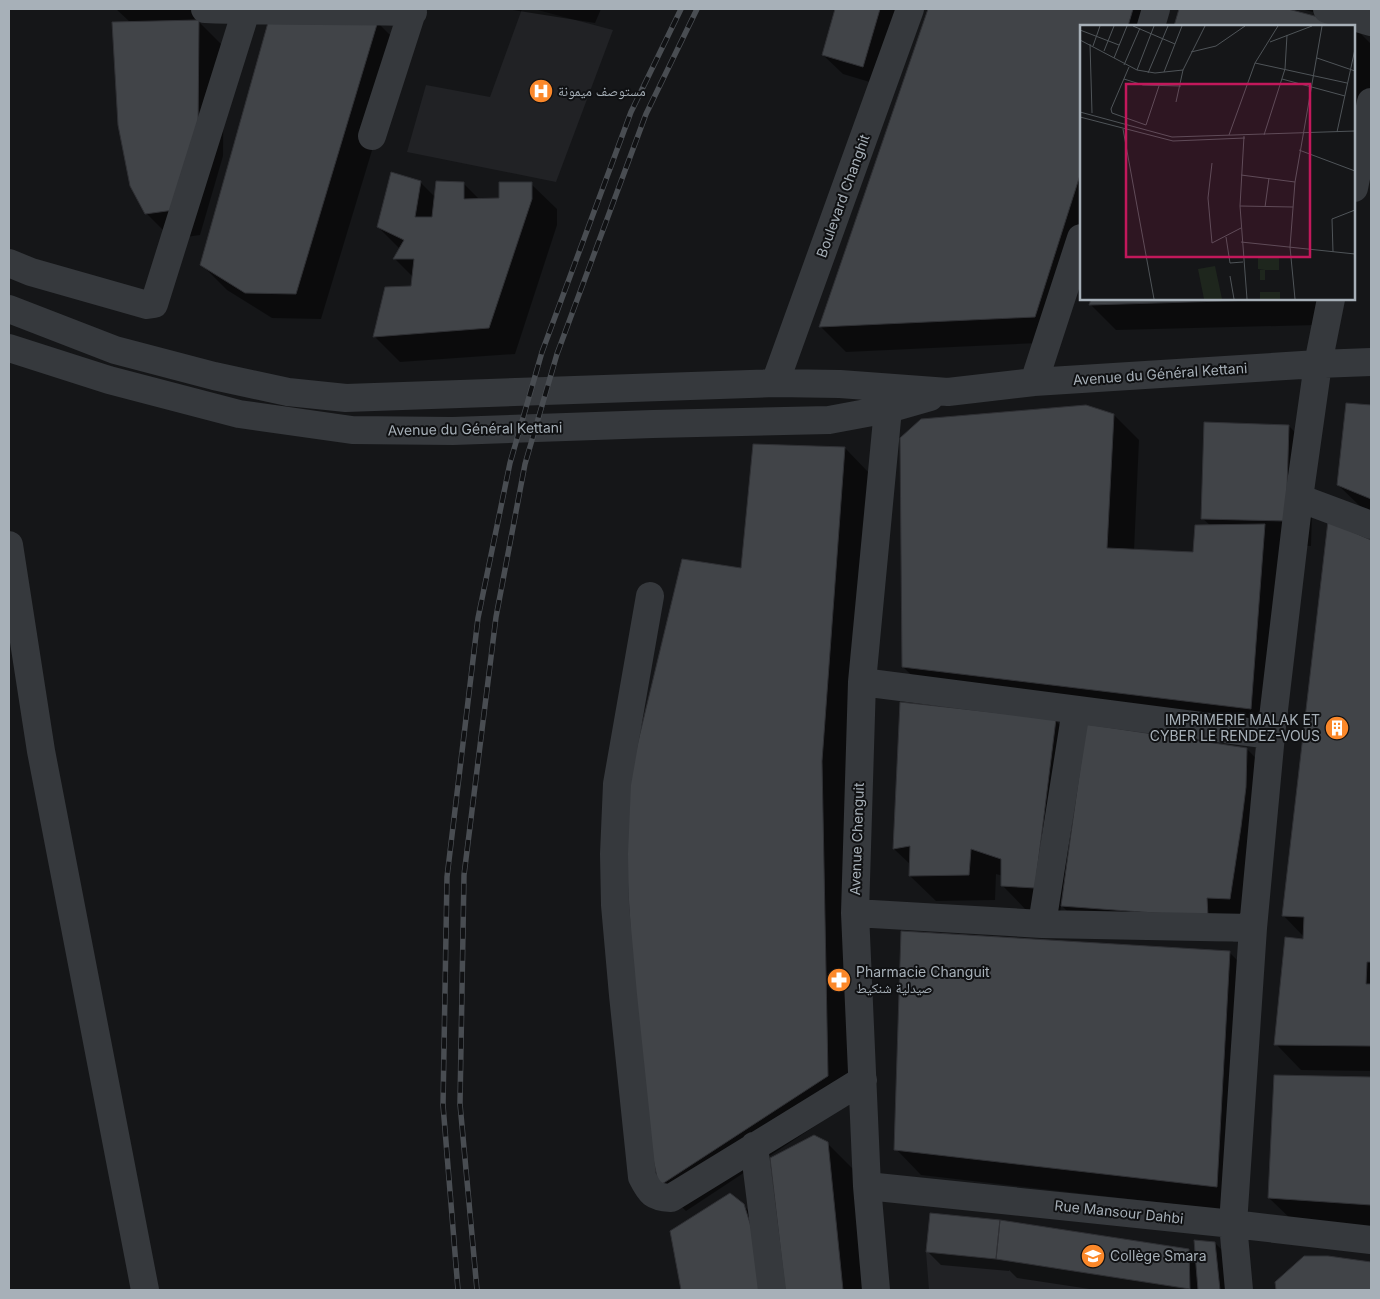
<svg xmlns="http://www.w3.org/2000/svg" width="1380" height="1299" font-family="Inter,'Noto Naskh Arabic',sans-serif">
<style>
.built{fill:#212225}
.shadow{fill:#0007}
.building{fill:#414448;stroke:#2f3034}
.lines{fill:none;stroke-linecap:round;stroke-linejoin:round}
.minor{stroke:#36393d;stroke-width:28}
.rail-casing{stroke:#494d52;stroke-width:5.5}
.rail{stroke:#101113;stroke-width:4;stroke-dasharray:11;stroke-linecap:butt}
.labels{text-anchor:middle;stroke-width:4;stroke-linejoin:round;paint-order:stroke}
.poi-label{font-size:14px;fill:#a7b0b8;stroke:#101113;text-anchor:start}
.street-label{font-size:14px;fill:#a7b0b8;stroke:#101113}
.inset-road{fill:none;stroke:#4f5458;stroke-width:1}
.view{fill:#c2185b;fill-opacity:0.15;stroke:#c2185b;stroke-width:2.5}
.inset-edge{fill:none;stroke:#a7b0b8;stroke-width:2.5}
</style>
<rect width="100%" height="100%" fill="#151618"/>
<!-- built -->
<path class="built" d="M 522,9 L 534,9 L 613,30 L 556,182 L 407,152 L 426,85 L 490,97 Z
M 1189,1249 L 1190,1290 L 929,1290 L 926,1252 L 996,1259 Z"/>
<!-- shadow -->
<path class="shadow" d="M 116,9 L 336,9 L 377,22 L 403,48 L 321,319 L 272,318 L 227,290 L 201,264 L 270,22 L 199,22 L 224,47 L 223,156 L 200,235 L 172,239 L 146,213 L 130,22 Z
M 506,9 L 601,9 L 595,23 Z
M 836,9 L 905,9 L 883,86 L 843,74 L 823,55 Z
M 929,9 L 1167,9 L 1161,26 L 1081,26 L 1081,277 L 1061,342 L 846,352 L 821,327 Z
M 1181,9 L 1283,9 L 1350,26 L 1175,26 Z
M 1301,9 L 1371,9 L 1371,27 Z
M 1354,27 L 1371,44 L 1371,94 L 1354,168 Z
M 420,182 L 435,197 L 464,184 L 480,200 L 500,199 L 531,184 L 557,209 L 557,225 L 515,354 L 400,362 L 374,336 L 412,287 L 413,277 L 395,259 L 400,249 L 378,227 Z
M 1092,299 L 1323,299 L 1317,325 L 1116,330 L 1091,305 Z
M 1348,404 L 1371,406 L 1371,513 L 1364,510 L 1338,485 Z
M 1114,415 L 1139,440 L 1134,551 L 1195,553 L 1211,526 L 1202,518 L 1289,426 L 1314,452 L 1311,546 L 1285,545 L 1276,734 L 929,692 L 903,667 Z
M 845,448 L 870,474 L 853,1101 L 686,1211 L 660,1186 L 743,570 Z
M 1329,523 L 1371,542 L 1371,1071 L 1301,1070 L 1276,1044 L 1304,941 L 1304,937 L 1283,915 Z
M 1056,721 L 1081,746 L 1247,749 L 1272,775 L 1255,924 L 1232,923 L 1233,942 L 1088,932 L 1061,905 L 1060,913 L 1028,912 L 1003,886 L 1003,876 L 996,874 L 995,900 L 936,901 L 910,876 L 911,865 L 894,849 Z
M 1229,952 L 1255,978 L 1242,1212 L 921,1175 L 896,1149 Z
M 1275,1076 L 1371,1078 L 1371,1228 L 1295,1223 L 1269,1198 Z
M 827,1143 L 853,1169 L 865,1290 L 786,1290 L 785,1281 L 784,1290 L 682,1290 L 672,1232 L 743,1205 L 769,1231 Z
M 1215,1243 L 1241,1269 L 1242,1290 L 1096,1290 L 1017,1278 L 1009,1270 L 1009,1271 L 941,1265 L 928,1252 L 1188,1250 L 1197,1259 Z
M 1327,1257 L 1371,1263 L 1371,1290 L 1277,1290 L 1276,1283 Z"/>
<!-- building -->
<path class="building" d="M 835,9 L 880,9 L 863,67 L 822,55 Z
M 928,9 L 1133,9 L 1128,26 L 1081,26 L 1081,172 L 1035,317 L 819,327 Z
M 1179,9 L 1288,9 L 1356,27 L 1354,35 L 1354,26 L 1174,26 Z
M 269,19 L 378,21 L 296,294 L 245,293 L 200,265 Z
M 199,20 L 198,130 L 174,210 L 145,214 L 130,186 L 118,125 L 112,22 Z
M 391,172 L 421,181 L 415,217 L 432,217 L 436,181 L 464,182 L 464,199 L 499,198 L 499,182 L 532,182 L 532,199 L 489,328 L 373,337 L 385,287 L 411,286 L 414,259 L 393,259 L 404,240 L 377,227 Z
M 1091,299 L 1292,299 L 1089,305 Z
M 1346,403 L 1371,405 L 1371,499 L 1337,485 Z
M 1086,405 L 1114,414 L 1107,548 L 1193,552 L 1195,525 L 1265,524 L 1251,709 L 902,667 L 900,438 L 921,419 Z
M 1204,422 L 1289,425 L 1286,521 L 1201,519 Z
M 753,444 L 845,447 L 822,761 L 828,1076 L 659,1186 L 640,1100 L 623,804 L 682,559 L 741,568 Z
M 1328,521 L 1371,540 L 1371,962 L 1367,962 L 1366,984 L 1371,984 L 1371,1046 L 1274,1045 L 1285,937 L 1303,939 L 1304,917 L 1282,916 Z
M 900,702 L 1056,719 L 1035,888 L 1001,886 L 1001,859 L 971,849 L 969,875 L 909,876 L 910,846 L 893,849 Z
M 1086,724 L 1247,748 L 1246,787 L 1241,827 L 1230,899 L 1207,898 L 1208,917 L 1061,906 Z
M 901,931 L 1230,951 L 1217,1187 L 894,1150 Z
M 1274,1075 L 1371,1077 L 1371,1205 L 1268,1198 Z
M 814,1135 L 828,1142 L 843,1290 L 785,1290 L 770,1158 Z
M 730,1193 L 744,1204 L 757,1246 L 760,1290 L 681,1290 L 670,1231 Z
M 930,1213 L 1000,1220 L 996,1259 L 926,1252 Z
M 1000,1220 L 1189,1249 L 1190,1289 L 996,1259 Z
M 1194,1240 L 1215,1242 L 1220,1290 L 1198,1290 Z
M 1304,1256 L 1328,1256 L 1371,1262 L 1371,1290 L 1276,1290 L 1275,1282 Z"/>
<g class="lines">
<!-- minor -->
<path class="minor" d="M 205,9 C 274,12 343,10 413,12
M 1327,9 L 1371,22
M 1151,26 L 1156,9
M 372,136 L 413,9
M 1354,188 L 1371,102
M 9,263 L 31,272 L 147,305 L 154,304 L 246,11
M 9,309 L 115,350 L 214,376 L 288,392 L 346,398 L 775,383 L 840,384 L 948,392 L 1034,382 L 1318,364 L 1371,362
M 9,348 L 109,380 L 239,414 L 352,430 L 453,431 L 653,424 L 829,420 L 888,409 L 930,397
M 1034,382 L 1081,238
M 775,383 L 910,9
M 1299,498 L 1371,525
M 9,545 L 41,751 L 145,1290
M 650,596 L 617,784 L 614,854 L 615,905 L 623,995 L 642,1177 C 650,1193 653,1197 671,1198 L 863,1080
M 862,682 L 1271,735
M 855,913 L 1042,924 L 1253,928
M 1042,924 L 1076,710
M 754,1146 L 772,1290
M 867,1186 L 1233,1224 L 1371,1240
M 876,1290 L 867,1186 L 855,913 L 862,682 L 888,409 L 887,392
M 1239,1290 L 1233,1224 L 1253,928 L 1271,735 L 1299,498 L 1318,364 L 1331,299"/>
<!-- rail casing -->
<g class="rail-casing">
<path id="rail" d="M 458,1290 L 443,1105 L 447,877 L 478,618 L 510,463 L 542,352 L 631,112 L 681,9
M 477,1290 L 460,1104 L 464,875 L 496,617 L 525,464 L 557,354 L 646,114 L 697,9"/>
</g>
<!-- rail -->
<use href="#rail" class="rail"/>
</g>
<!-- icons -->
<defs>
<g id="hospital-disc" transform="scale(1.25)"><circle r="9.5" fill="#fb882a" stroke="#101113"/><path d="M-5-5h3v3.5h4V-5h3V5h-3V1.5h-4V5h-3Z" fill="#fff"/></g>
<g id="building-disc" transform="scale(1.25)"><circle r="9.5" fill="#fb882a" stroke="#101113"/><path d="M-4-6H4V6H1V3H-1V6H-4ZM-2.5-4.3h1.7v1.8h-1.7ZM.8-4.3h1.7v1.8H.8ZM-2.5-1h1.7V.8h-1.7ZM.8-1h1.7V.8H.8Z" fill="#fff"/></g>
<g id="pharmacy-disc" transform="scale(1.25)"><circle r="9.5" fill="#fb882a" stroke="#101113"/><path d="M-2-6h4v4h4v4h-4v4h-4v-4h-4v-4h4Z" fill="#fff"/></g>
<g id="school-disc" transform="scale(1.25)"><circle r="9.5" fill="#fb882a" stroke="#101113"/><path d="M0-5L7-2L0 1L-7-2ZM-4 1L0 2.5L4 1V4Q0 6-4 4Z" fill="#fff"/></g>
</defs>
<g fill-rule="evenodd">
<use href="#hospital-disc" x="541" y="91"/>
<use href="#building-disc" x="1337" y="728"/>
<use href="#pharmacy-disc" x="839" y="980"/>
<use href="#school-disc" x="1093" y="1256"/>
</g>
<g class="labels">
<!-- poi labels -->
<g class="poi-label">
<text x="558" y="96">مستوصف ميمونة</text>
<text x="1320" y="725" text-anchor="end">IMPRIMERIE MALAK ET<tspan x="1320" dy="16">CYBER LE RENDEZ-VOUS</tspan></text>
<text x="856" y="977">Pharmacie Changuit<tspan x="856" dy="16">صيدلية شنكيط</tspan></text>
<text x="1110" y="1261">Collège Smara</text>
</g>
<!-- street labels -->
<g class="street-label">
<text transform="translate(843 196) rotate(-70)" y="5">Boulevard Changhit</text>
<text transform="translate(1160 374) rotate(-4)" y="5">Avenue du Général Kettani</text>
<text transform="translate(475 429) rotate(-1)" y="5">Avenue du Général Kettani</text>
<text transform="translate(857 839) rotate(-88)" y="5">Avenue Chenguit</text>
<text transform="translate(1119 1212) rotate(6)" y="5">Rue Mansour Dahbi</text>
</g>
</g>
<!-- overview -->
<g transform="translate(1080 25)">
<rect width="275" height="275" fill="#151618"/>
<path d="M 178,233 L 199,233 L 199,245 L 185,245 L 185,255 L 180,255 L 180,245 L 185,245 L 178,244 ZM 135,241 L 142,274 L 124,274 L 118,244 ZM 180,267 L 200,267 L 200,274 L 180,274 Z" fill="#1e261d"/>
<path class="inset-road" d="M 53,1 L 95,19M 0,5 L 39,20M 0,15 L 57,45 L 75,48 L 103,45M 190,17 L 232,1M 10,19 L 12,88M 13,21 L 20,1M 24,26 L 34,1M 111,27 L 136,21 L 165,1M 34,33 L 47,1M 237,33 L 275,46M 175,38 L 267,58M 44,40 L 60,3M 49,42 L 31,84 L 32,88 L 66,100 L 79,61M 57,45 L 74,1M 84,47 L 102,1M 68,48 L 88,1M 44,54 L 63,60 L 101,61M 202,54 L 265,71M 96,77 L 103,45 L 125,1M 0,87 L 92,112 L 275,106M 0,92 L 93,116 L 165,113M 43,104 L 74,274M 257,107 L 275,24M 149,110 L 175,38 L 198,1M 184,110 L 205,44 L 207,10M 164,111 L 160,181 L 167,274M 219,125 L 275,146M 132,138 L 128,173 L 132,218 L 161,203M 161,150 L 215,157M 160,181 L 213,182M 185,182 L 189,153M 146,212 L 150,238 L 163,237M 161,217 L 275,229M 253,227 L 252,194 L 275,185M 150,251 L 154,274M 215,274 L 210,222 L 215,157 L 242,1"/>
<path class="view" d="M 46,59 L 230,59 L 230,232 L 46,232 Z"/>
<rect width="275" height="275" class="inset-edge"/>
</g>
<!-- border -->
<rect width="1380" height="1299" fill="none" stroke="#a7b0b8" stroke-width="20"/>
</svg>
